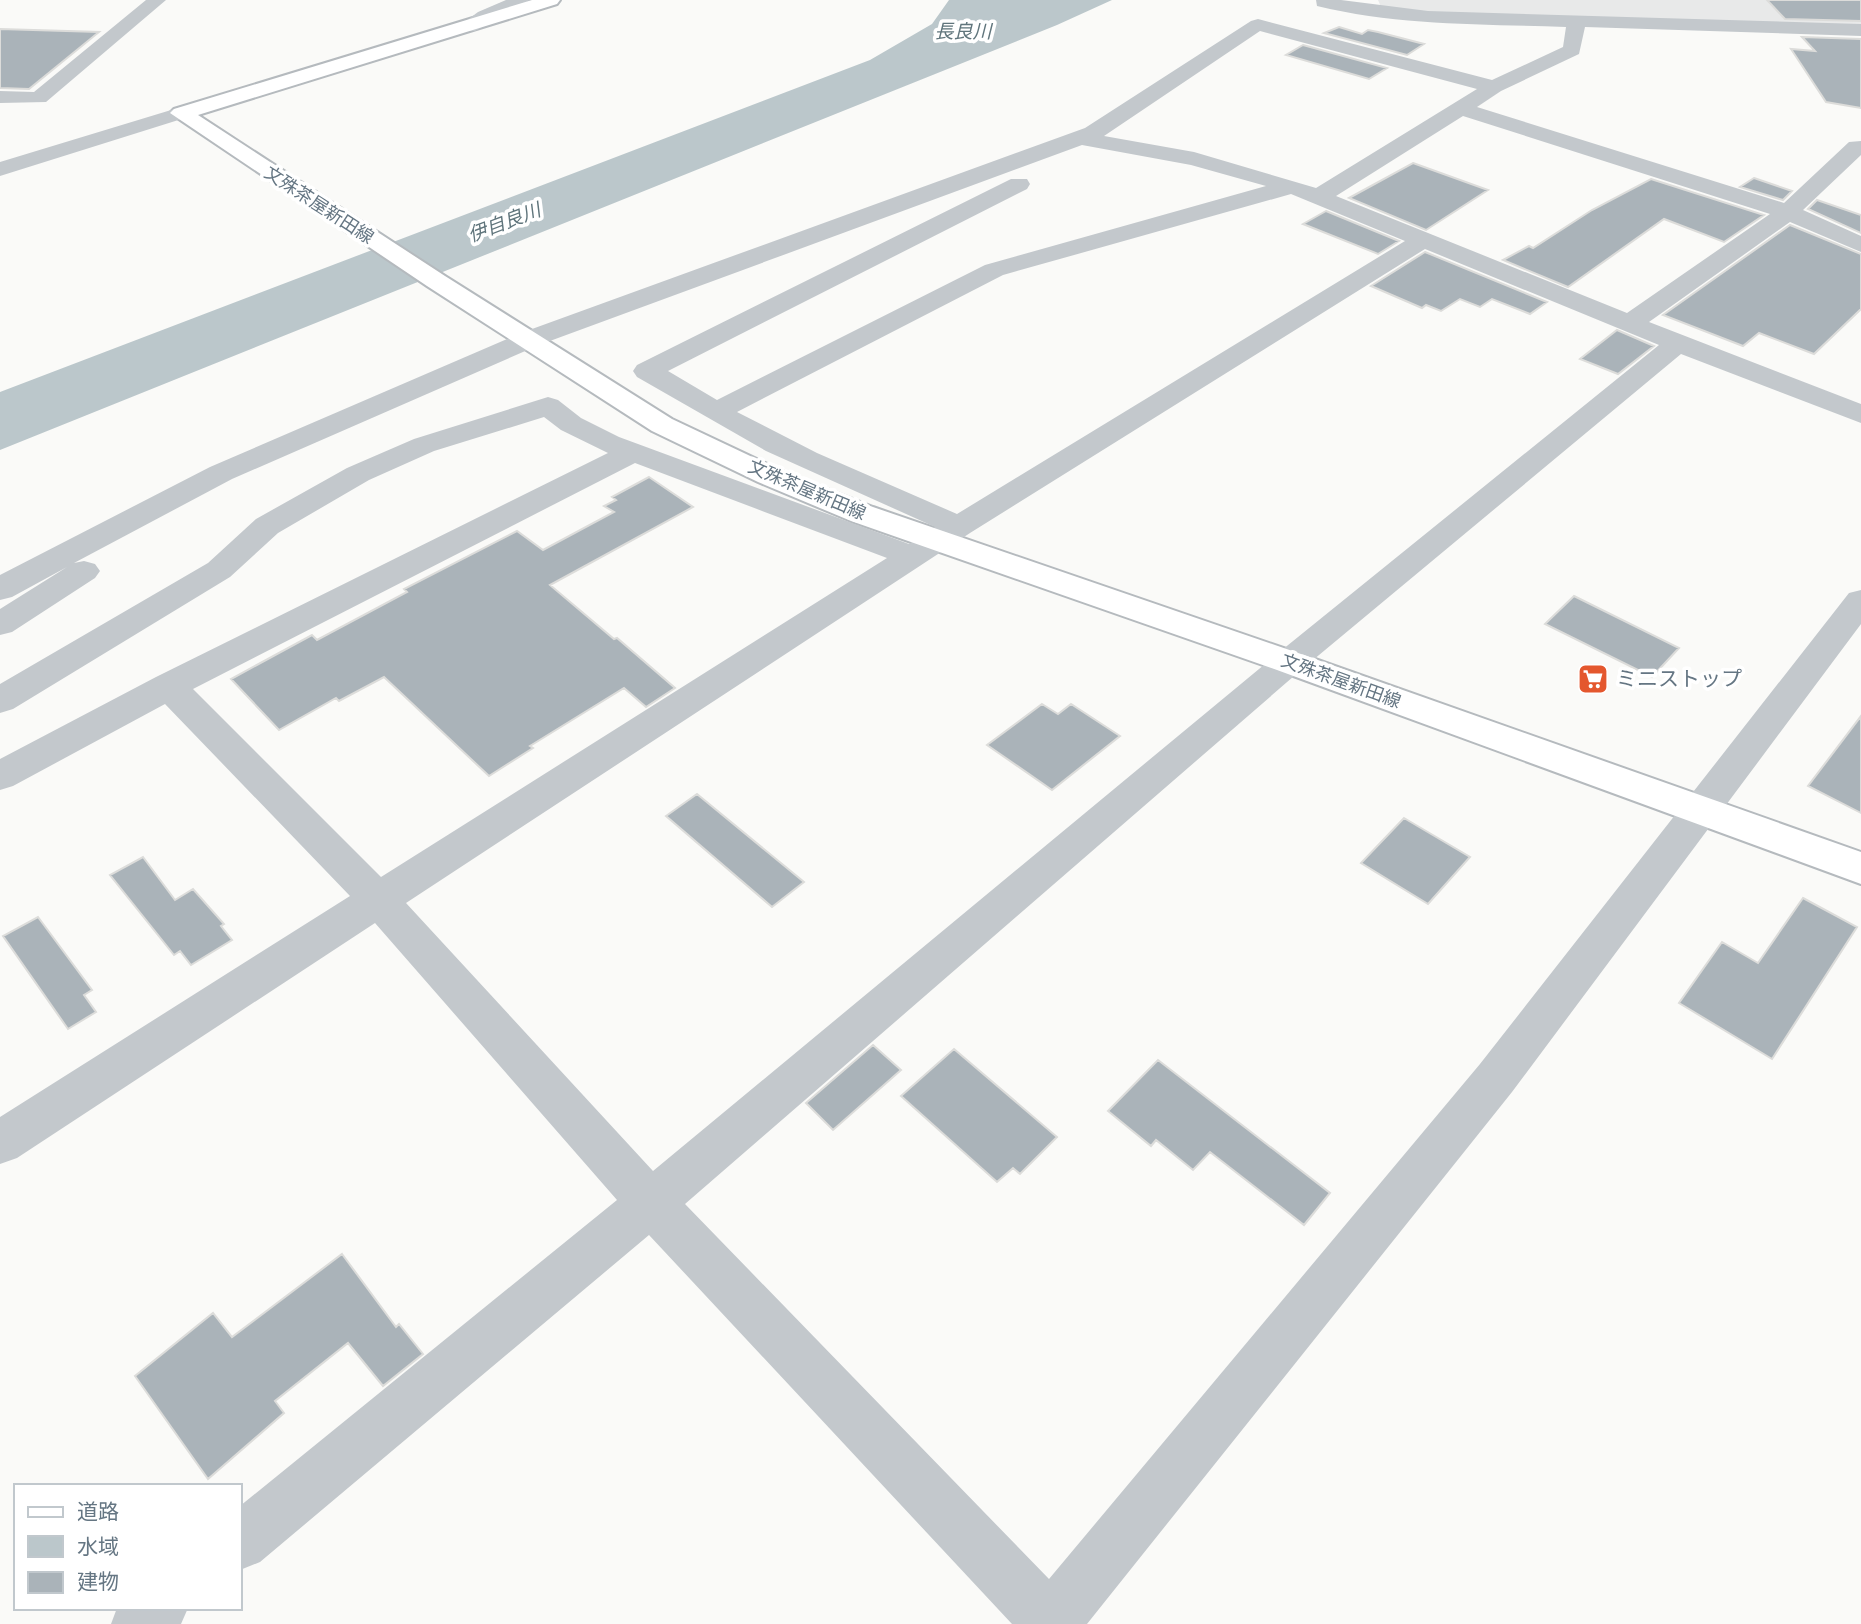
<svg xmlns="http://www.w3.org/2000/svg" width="1861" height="1624" font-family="'Golos Text','Noto Sans JP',sans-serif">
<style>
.built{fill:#e8e9e9}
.water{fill:#bbc7cb}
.building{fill:#aab3b9;stroke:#dcdcda;stroke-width:2}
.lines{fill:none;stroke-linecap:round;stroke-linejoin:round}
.major-casing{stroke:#b5babe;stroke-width:4}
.minor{fill:#c3c8cc;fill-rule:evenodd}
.major{fill:#fff;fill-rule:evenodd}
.labels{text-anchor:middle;stroke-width:7;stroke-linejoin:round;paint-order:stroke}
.far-street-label{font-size:18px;fill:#657683;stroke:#fff}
.far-water-label{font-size:19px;font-style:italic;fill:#60757c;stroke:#fff}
.poi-label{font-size:21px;fill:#657683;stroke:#fff;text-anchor:start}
</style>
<rect width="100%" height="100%" fill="#fafaf8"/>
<!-- built -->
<path class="built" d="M 1378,0 L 1861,0 L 1861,26 L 1480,17 L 1381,7 Z"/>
<!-- water -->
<path class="water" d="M 949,0 L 1112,0 L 1057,25 L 0,450 L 0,392 L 870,60 L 932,24 Z"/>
<!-- building -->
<path class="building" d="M 1767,0 L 1861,0 L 1861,21 L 1785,19 Z
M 1339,27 L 1362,34 L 1368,30 L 1378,32 L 1424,44 L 1407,55 L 1324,33 Z
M 0,29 L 99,32 L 29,89 L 0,88 Z
M 1802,37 L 1861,39 L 1861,108 L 1826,102 L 1791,49 L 1815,51 Z
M 1303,45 L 1387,68 L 1369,79 L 1286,55 Z
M 1413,163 L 1488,190 L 1426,230 L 1349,198 Z
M 1754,178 L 1792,191 L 1783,200 L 1740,187 Z
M 1651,179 L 1764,215 L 1724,242 L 1664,219 L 1568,287 L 1503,260 L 1529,246 L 1533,248 L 1592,210 Z
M 1817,200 L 1861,215 L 1861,233 L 1808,209 Z
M 1326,211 L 1399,241 L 1378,254 L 1303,224 Z
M 1790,225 L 1861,254 L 1861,309 L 1814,354 L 1759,333 L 1743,346 L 1663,315 Z
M 1425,252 L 1547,302 L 1530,314 L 1492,299 L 1480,307 L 1460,299 L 1441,311 L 1426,305 L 1422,308 L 1371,286 Z
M 1617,330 L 1654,346 L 1618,374 L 1580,359 Z
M 649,477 L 693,507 L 550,585 L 614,639 L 617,638 L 675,688 L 646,707 L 624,688 L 530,746 L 533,748 L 489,776 L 384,677 L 339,701 L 336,698 L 279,730 L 231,679 L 312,635 L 317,640 L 407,592 L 404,589 L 517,531 L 543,550 L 614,512 L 604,506 L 616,500 L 612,497 Z
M 1574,596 L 1679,648 L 1652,677 L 1545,624 Z
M 1042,704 L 1058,714 L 1071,704 L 1120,736 L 1052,790 L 987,745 Z
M 1861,716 L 1861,813 L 1808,786 Z
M 697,794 L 804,882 L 772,907 L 666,816 Z
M 1404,818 L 1470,857 L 1428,904 L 1361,863 Z
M 143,857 L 175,900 L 193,889 L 224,924 L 221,926 L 232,940 L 191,965 L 180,951 L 174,955 L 110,875 Z
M 1803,898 L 1857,927 L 1772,1059 L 1679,1003 L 1722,942 L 1758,963 Z
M 38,917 L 92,990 L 84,995 L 96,1012 L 68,1029 L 3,936 Z
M 873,1045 L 901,1070 L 833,1130 L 806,1103 Z
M 954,1049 L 1057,1137 L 1020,1174 L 1013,1168 L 997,1182 L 901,1096 Z
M 1158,1060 L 1330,1193 L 1304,1225 L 1210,1152 L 1193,1170 L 1156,1140 L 1151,1146 L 1108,1111 Z
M 342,1254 L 396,1327 L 399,1324 L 423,1354 L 383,1386 L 348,1343 L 275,1401 L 284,1413 L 208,1479 L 135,1376 L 213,1313 L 232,1337 Z"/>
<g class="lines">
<!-- major casing -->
<g class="major-casing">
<path id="major" d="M 532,0 L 560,0 L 557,4 L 198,115 L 445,276 L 672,419 L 780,470 L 873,507 L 1301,654 L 1861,852 L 1861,884 L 1277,670 L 851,521 L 758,482 L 652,431 L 427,286 L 170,113 L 174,109 Z"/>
</g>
<!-- minor -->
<path class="minor" d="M 146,0 L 166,0 L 46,102 L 0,103 L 0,91 L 34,92 Z
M 506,0 L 530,0 L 475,31 L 461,31 L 458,27 L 478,12 Z
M 1316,0 L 1341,0 L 1428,11 L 1861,24 L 1861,36 L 1585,27 L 1579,54 L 1501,91 L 1477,107 L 1784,203 L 1849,142 L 1861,141 L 1861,155 L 1803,210 L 1861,236 L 1861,252 L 1790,222 L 1649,322 L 1861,404 L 1861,423 L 1681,354 L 1301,670 L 685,1204 L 1049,1579 L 1480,1064 L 1849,593 L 1861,590 L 1861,624 L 1512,1092 L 1087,1624 L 1012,1624 L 649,1235 L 260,1562 L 240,1570 L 240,1506 L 617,1200 L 375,923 L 17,1158 L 0,1164 L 0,1117 L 350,896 L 165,704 L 13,786 L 0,790 L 0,759 L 156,677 L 608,453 L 561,430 L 544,417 L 434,451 L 369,480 L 278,533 L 230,577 L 13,709 L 0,713 L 0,684 L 208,563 L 256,519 L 347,468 L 414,439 L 548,397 L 558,400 L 581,418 L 619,437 L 909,544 L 935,527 L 766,451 L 637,377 L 633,371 L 637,365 L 1011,179 L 1027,179 L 1030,184 L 1027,189 L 668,371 L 717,400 L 985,265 L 1266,186 L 1191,165 L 1082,145 L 539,345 L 232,479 L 74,563 L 84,561 L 95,564 L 100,571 L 95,578 L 12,632 L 0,635 L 0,609 L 67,567 L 12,597 L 0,600 L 0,575 L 210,467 L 521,333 L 1085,128 L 1251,21 L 1258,19 L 1492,80 L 1563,47 L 1566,27 C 1483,24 1399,26 1317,6 ZM 1260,31 L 1477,89 L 1316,188 L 1194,152 L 1104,136 ZM 1463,116 L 1770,214 L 1627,313 L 1336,196 ZM 1291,194 L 1405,241 L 957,514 L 817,453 L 737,412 L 1003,275 ZM 1425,249 L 1659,345 L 1277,654 L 653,1171 L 406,903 L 970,533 ZM 635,463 L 887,558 L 381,877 L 193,689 Z
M 181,107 L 188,109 L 192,113 L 188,117 L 0,176 L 0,162 Z
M 117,1608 L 188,1608 L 181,1624 L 111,1624 Z"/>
<!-- major -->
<use href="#major" class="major"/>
</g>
<!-- icons -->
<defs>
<g id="supermarket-square" transform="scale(1.575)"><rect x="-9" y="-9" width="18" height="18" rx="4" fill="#e4572e" stroke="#fff"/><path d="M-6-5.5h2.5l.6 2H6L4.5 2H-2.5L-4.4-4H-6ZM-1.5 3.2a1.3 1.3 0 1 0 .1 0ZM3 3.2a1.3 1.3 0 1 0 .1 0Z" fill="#fff"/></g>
</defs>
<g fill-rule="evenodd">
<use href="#supermarket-square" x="1593" y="679"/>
</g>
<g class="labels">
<!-- far-street labels -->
<g class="far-street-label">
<text transform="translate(319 205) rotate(33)" y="6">文殊茶屋新田線</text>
<text transform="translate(807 490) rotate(23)" y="6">文殊茶屋新田線</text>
<text transform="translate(1341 681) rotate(20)" y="6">文殊茶屋新田線</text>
</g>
<!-- far-water labels -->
<g class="far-water-label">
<text x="963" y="38">長良川</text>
<text transform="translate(504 222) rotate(-21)" y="7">伊自良川</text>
</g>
<!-- poi labels -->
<g class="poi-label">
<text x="1616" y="686">ミニストップ</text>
</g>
</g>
<!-- legend -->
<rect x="14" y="1484" width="228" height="126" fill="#ffffff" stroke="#c1c8cd" stroke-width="2"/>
<rect x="28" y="1507" width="35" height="10" fill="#ffffff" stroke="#c1c8cd" stroke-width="2"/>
<text x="77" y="1519" font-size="21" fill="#657683">道路</text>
<rect x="28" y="1536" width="35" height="21" fill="#bbc7cb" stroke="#c1c8cd" stroke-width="2"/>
<text x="77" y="1554" font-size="21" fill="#657683">水域</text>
<rect x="28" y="1572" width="35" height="21" fill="#aab3b9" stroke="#c1c8cd" stroke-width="2"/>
<text x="77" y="1589" font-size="21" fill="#657683">建物</text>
</svg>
